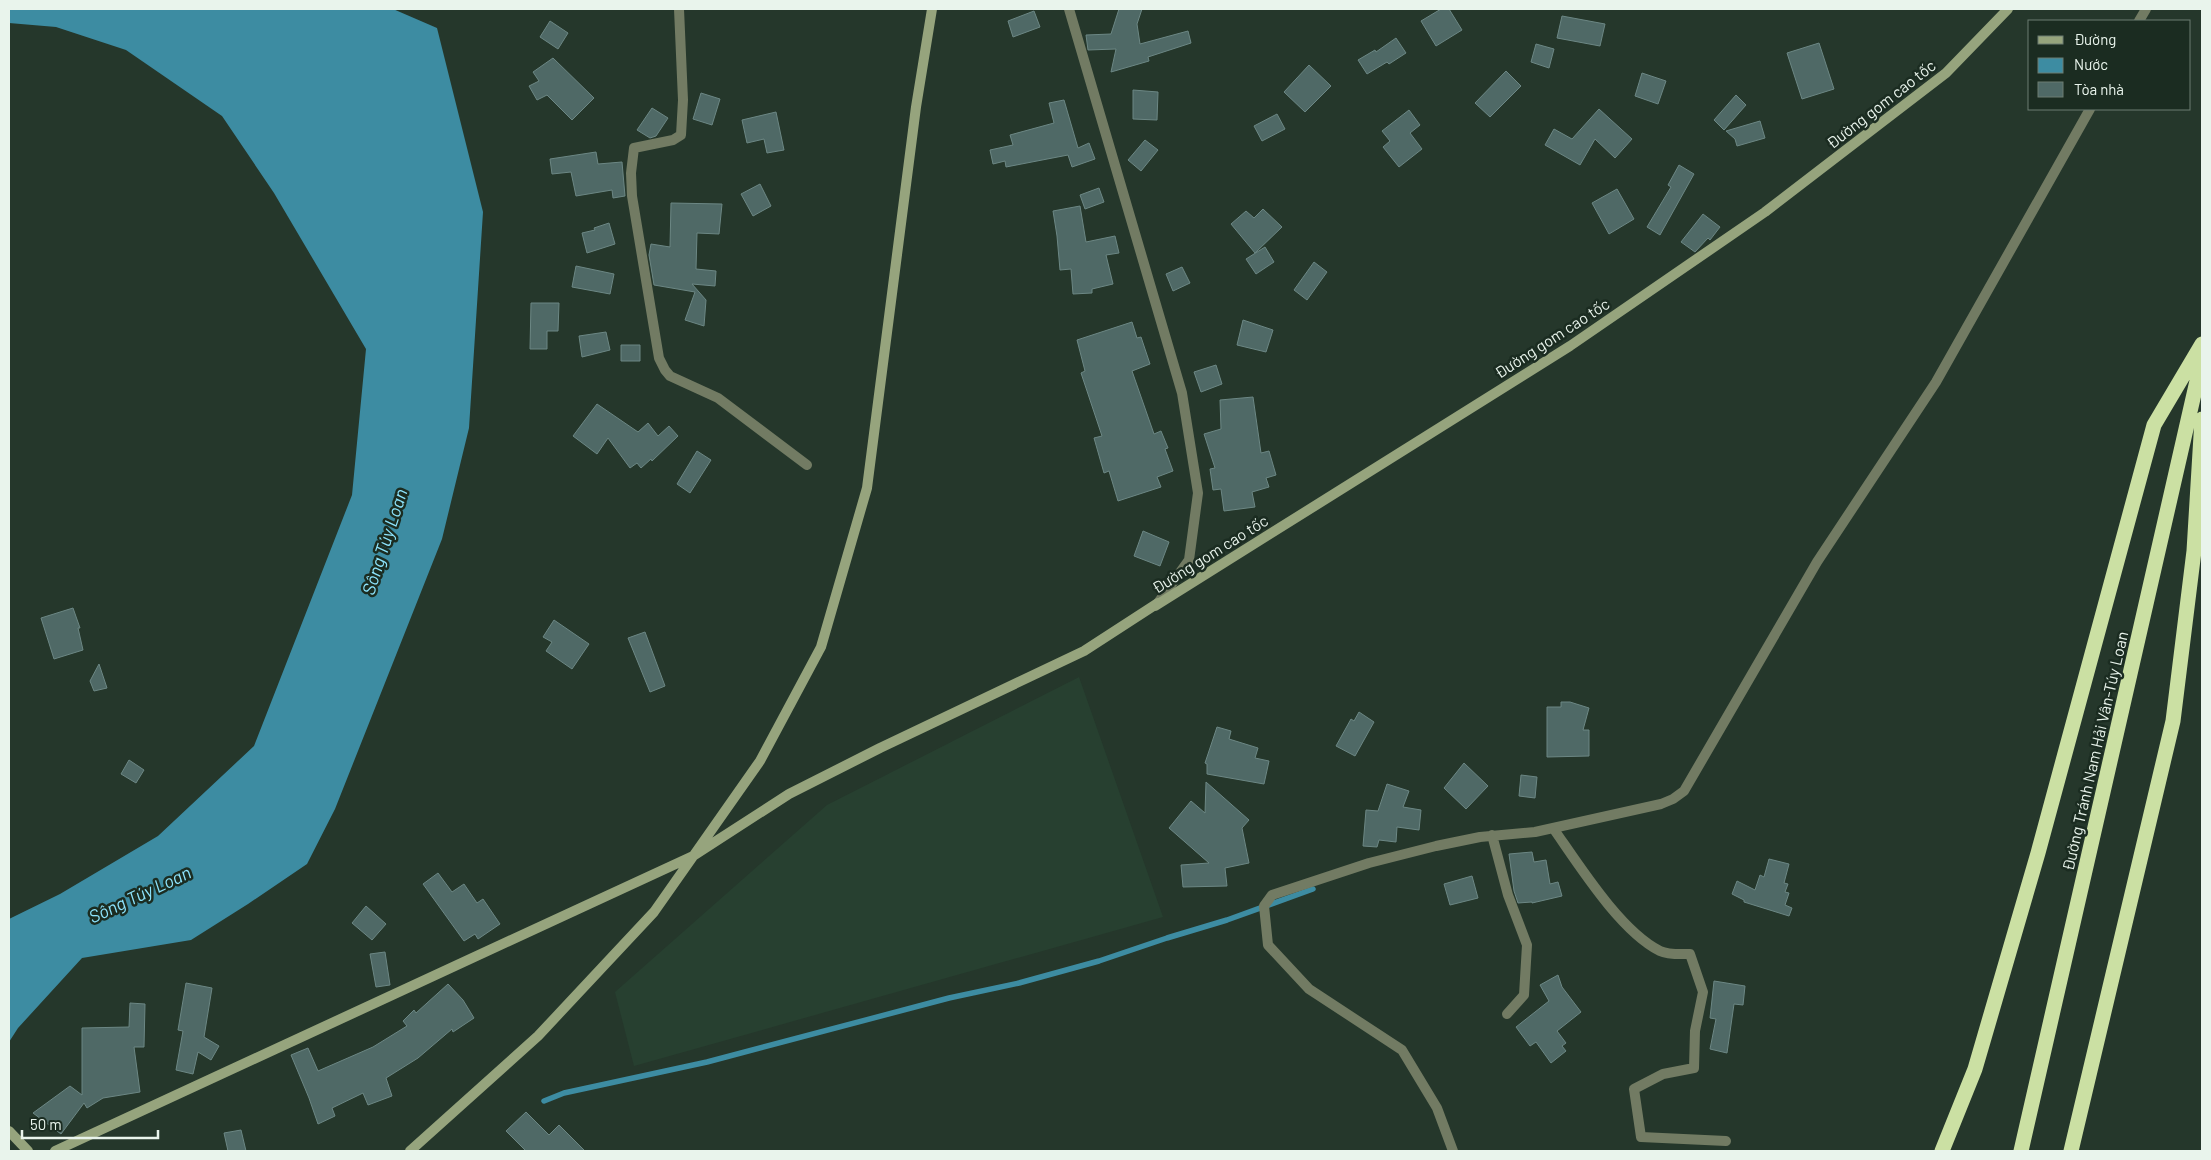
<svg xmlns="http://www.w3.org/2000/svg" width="2211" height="1160" font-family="Barlow,sans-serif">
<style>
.built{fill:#274030}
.water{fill:#3d8ca2}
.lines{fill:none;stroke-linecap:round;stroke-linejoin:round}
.stream{stroke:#3d8ca2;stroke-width:5.5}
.building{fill:#4f6966;stroke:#6c8784}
.street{stroke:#727b63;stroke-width:10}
.secondary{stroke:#96a47d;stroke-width:10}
.highway{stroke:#cbe0a3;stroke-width:15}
.labels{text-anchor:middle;stroke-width:5;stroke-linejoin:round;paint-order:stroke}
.street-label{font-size:16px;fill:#e9f4ec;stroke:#1b2c21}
.water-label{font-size:18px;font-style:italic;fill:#8de4fd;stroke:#1b2c21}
</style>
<rect width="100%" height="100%" fill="#25372b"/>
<!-- built -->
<path class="built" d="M 1079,677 L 1163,917 L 634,1066 L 615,992 L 827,805 Z"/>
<!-- water -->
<path class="water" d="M 9,9 L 393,9 L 437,28 L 483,212 L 469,428 L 442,539 L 335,809 L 307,864 L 248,904 L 191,940 L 82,958 L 18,1028 L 9,1042 L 9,919 L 60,894 L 158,836 L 254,746 L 352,495 L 366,349 L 274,193 L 222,116 L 126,50 L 56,27 L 9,23 Z"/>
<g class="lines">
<!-- stream -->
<path class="stream" d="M 544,1101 L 564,1093 L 707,1062 L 949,998 L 1019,983 L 1099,961 L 1167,938 L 1227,920 L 1313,889"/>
</g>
<!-- building -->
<path class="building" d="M 1119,9 L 1142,9 L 1137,24 L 1140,44 L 1188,31 L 1191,43 L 1148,57 L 1149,61 L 1111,72 L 1116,49 L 1088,50 L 1086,35 L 1111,34 Z
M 1441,9 L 1449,9 L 1462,30 L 1436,46 L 1421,21 Z
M 1034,11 L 1040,27 L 1013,37 L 1008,21 Z
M 1562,16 L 1605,24 L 1600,46 L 1557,38 Z
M 550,21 L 568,33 L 558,49 L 540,37 Z
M 1396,38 L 1406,53 L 1389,64 L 1387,62 L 1367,74 L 1358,60 L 1375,50 L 1376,52 Z
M 1819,43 L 1834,89 L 1802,99 L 1787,53 Z
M 1536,44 L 1554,49 L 1549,68 L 1531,62 Z
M 553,58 L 594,98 L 572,120 L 547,95 L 537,100 L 529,86 L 539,81 L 533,72 Z
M 1309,65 L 1331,86 L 1305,112 L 1284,92 Z
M 1506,71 L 1521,86 L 1490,117 L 1475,103 Z
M 1642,73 L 1666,81 L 1658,104 L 1635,96 Z
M 1133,90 L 1158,92 L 1157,120 L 1133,119 Z
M 701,93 L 720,99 L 712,125 L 693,119 Z
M 1736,95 L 1746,105 L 1724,130 L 1714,120 Z
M 1064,100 L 1078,148 L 1089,143 L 1095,159 L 1072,167 L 1068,155 L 1006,167 L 1005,161 L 993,164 L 990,150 L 1013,145 L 1010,135 L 1054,123 L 1049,103 Z
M 652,108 L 668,118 L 656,136 L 650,138 L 637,130 Z
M 1599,109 L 1632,139 L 1615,158 L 1595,139 L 1580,165 L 1545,145 L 1554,129 L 1572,139 Z
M 1409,110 L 1420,125 L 1410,133 L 1422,149 L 1399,167 L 1383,147 L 1390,141 L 1382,131 Z
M 776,112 L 784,150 L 767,153 L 764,139 L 747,143 L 742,120 Z
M 1277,114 L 1285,129 L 1262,141 L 1254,126 Z
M 1760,121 L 1765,138 L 1737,146 L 1735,139 L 1726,131 Z
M 1145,140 L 1158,150 L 1141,171 L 1128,160 Z
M 596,152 L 598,164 L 622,162 L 625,196 L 613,198 L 612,190 L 576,196 L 571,172 L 552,174 L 550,159 Z
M 1679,165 L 1694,174 L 1660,235 L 1647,227 L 1671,187 L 1668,185 Z
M 760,184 L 771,206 L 753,216 L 741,194 Z
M 1099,188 L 1104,202 L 1085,209 L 1080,195 Z
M 1617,189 L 1634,219 L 1609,234 L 1592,203 Z
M 671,203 L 722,204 L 719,234 L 697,233 L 696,269 L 716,271 L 715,286 L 692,284 L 706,300 L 704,326 L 685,320 L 695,292 L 654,285 L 649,255 L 651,244 L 670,247 Z
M 1080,206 L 1086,242 L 1115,236 L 1119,253 L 1106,255 L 1113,284 L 1092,289 L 1092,293 L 1073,294 L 1071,269 L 1060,270 L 1057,236 L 1053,211 Z
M 1263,209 L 1282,227 L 1255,253 L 1231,224 L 1246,211 L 1254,218 Z
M 1703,214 L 1720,227 L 1710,240 L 1708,238 L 1695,252 L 1681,242 Z
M 609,223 L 615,244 L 587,253 L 582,233 L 595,230 L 594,228 Z
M 1265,247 L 1274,262 L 1256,274 L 1246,259 Z
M 1314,262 L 1327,272 L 1307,300 L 1294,290 Z
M 576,266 L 614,274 L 610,294 L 572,287 Z
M 1182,267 L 1190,283 L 1173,291 L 1166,274 Z
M 531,303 L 559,303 L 558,331 L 547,331 L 547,349 L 530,349 Z
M 1243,320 L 1273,330 L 1266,352 L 1237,345 Z
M 1132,322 L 1137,338 L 1141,337 L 1150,364 L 1132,371 L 1154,434 L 1161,431 L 1168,448 L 1165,449 L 1173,471 L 1157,477 L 1161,487 L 1118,501 L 1109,471 L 1104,473 L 1094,438 L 1102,436 L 1081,373 L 1085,371 L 1077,340 Z
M 606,332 L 610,350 L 582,357 L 579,336 Z
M 621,345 L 640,345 L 640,361 L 621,361 Z
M 1216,365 L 1222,384 L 1201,392 L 1194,372 Z
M 1253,397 L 1261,453 L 1269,451 L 1276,475 L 1266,478 L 1269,487 L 1252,492 L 1255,507 L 1224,511 L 1221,489 L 1213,490 L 1210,469 L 1215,468 L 1204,434 L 1221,429 L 1220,400 Z
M 597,404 L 638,432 L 648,423 L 658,436 L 669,426 L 678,436 L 652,461 L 651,459 L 641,468 L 637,463 L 630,468 L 608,438 L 597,454 L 573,436 Z
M 697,451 L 711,460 L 690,493 L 677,484 Z
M 1143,531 L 1169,542 L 1160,566 L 1134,556 Z
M 73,608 L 80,628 L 78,628 L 83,650 L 54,659 L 41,618 Z
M 554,620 L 589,644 L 572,669 L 546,651 L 552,642 L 543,637 Z
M 645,632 L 665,686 L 650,692 L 628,638 Z
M 99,664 L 107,688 L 94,691 L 90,681 Z
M 1561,702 L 1570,702 L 1589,708 L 1583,730 L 1589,730 L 1589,756 L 1547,757 L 1547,707 L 1561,707 Z
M 1359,712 L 1374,722 L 1355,756 L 1336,746 L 1351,719 L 1354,721 Z
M 1217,727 L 1231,731 L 1229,739 L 1258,748 L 1255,758 L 1269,761 L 1264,784 L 1207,774 L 1207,764 L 1205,763 Z
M 129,760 L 144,770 L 136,783 L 121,774 Z
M 1464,763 L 1488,786 L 1466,809 L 1444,788 Z
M 1521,775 L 1537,777 L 1535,798 L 1519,796 Z
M 1206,782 L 1249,820 L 1242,828 L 1249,863 L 1225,868 L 1227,886 L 1183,887 L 1181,865 L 1209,863 L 1169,828 L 1191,801 L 1205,813 Z
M 1387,784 L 1409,791 L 1403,807 L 1421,810 L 1419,830 L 1397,827 L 1396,842 L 1379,840 L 1377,847 L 1363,846 L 1366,810 L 1378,811 Z
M 1532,852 L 1534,862 L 1546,860 L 1550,884 L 1558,882 L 1562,896 L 1532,903 L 1532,902 L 1518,903 L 1514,891 L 1509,854 Z
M 1769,859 L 1789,864 L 1784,883 L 1788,884 L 1785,892 L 1789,893 L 1785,905 L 1792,908 L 1789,916 L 1744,902 L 1744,900 L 1732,894 L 1737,881 L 1755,890 L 1760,875 L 1764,877 Z
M 438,873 L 452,892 L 464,884 L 477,903 L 483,899 L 500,924 L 478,939 L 475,934 L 464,941 L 423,884 Z
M 1472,876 L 1478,898 L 1450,905 L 1444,884 Z
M 366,906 L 386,924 L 372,940 L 352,923 Z
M 385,952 L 390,985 L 376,987 L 370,954 Z
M 1558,975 L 1562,987 L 1581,1012 L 1557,1031 L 1566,1043 L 1562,1046 L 1566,1051 L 1551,1063 L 1536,1042 L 1530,1046 L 1516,1027 L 1549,1001 L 1540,985 Z
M 1714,981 L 1745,986 L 1743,1005 L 1734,1004 L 1727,1053 L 1710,1049 L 1716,1019 L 1710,1018 Z
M 186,983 L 212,988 L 204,1037 L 219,1046 L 211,1060 L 198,1052 L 193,1074 L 176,1070 L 183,1031 L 178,1030 Z
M 448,984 L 463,1000 L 474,1018 L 453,1032 L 452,1029 L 418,1058 L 386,1078 L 392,1096 L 368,1105 L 363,1093 L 332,1108 L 335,1116 L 318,1124 L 309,1098 L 291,1055 L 308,1048 L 318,1071 L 373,1047 L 407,1026 L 403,1021 L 414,1010 L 416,1013 Z
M 130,1003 L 145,1004 L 144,1047 L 134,1047 L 140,1092 L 103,1098 L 87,1108 L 84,1103 L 61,1134 L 33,1113 L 70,1086 L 82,1095 L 82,1028 L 129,1027 Z
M 526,1112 L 549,1135 L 559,1125 L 585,1151 L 526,1151 L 506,1131 Z
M 241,1130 L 246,1151 L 228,1151 L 224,1133 Z"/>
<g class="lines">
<!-- street -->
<path class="street" d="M 679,9 L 683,100 L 681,135 L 673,140 L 634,148 L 631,173 L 632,196 L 659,358 L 665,370 L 670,376 L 718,398 L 807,465
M 1069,9 L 1182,393 L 1198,493 L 1189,560 L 1158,603
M 2139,21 L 2146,9
M 1553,828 C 1579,865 1620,931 1660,951 C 1668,955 1681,954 1690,954 L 1703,992 L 1695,1031 L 1694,1068 L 1663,1074 L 1634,1089 L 1641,1137 L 1726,1141
M 1492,835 L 1508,895 L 1527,945 L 1524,995 L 1507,1014
M 1453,1151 L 1437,1108 L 1402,1050 L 1309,989 L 1268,945 L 1264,906 L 1272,895 L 1369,863 L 1436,846 L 1480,837 L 1535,832 L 1661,804 L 1673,799 L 1684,791 L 1817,562 L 1936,382 L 2090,109"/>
<!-- secondary -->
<path class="secondary" d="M 1155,606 L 1570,346 L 1765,212 L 1946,73 L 2008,9
M 9,1131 L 28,1151
M 55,1151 L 693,856 L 789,794 L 880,748 L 1084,651 L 1158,603
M 410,1151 L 538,1036 L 654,912 L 760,761 L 821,647 L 867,488 L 916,107 L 932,9"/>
<!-- highway -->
<path class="highway" d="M 1942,1151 L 1975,1069 L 2038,853 L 2154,425 L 2202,344
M 2021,1151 L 2202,359
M 2071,1151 L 2173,721 L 2194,551 L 2202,419"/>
</g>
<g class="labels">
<!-- street labels -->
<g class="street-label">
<text transform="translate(1881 104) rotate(-38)" y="6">Đường gom cao tốc</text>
<text transform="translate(1552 338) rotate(-33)" y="6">Đường gom cao tốc</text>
<text transform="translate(1210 554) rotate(-32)" y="6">Đường gom cao tốc</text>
<text transform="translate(2095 751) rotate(-77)" y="6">Đường Tránh Nam Hải Vân-Túy Loan</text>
</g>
<!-- water labels -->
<g class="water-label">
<text transform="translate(385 542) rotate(-72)" y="6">Sông Túy Loan</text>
<text transform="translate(140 895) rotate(-25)" y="6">Sông Túy Loan</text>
</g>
</g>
<!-- border -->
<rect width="2211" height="1160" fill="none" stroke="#e9f4ec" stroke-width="20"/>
<!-- legend -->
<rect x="2028" y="20" width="162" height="90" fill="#1b2c21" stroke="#6d7c72"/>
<rect x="2038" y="36" width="25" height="8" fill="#96a47d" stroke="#6d7c72"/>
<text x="2074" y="45" font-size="15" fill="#e9f4ec">Đường</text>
<rect x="2038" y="58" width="25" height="15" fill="#3d8ca2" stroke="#6d7c72"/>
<text x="2074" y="70" font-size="15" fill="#e9f4ec">Nước</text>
<rect x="2038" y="82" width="25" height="15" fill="#4f6966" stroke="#6d7c72"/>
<text x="2074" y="95" font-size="15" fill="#e9f4ec">Tòa nhà</text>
<!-- scale -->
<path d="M22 1130v8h136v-8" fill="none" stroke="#e9f4ec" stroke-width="2.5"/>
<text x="30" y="1130" font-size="15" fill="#e9f4ec" stroke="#1b2c21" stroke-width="4" paint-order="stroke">50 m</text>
</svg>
